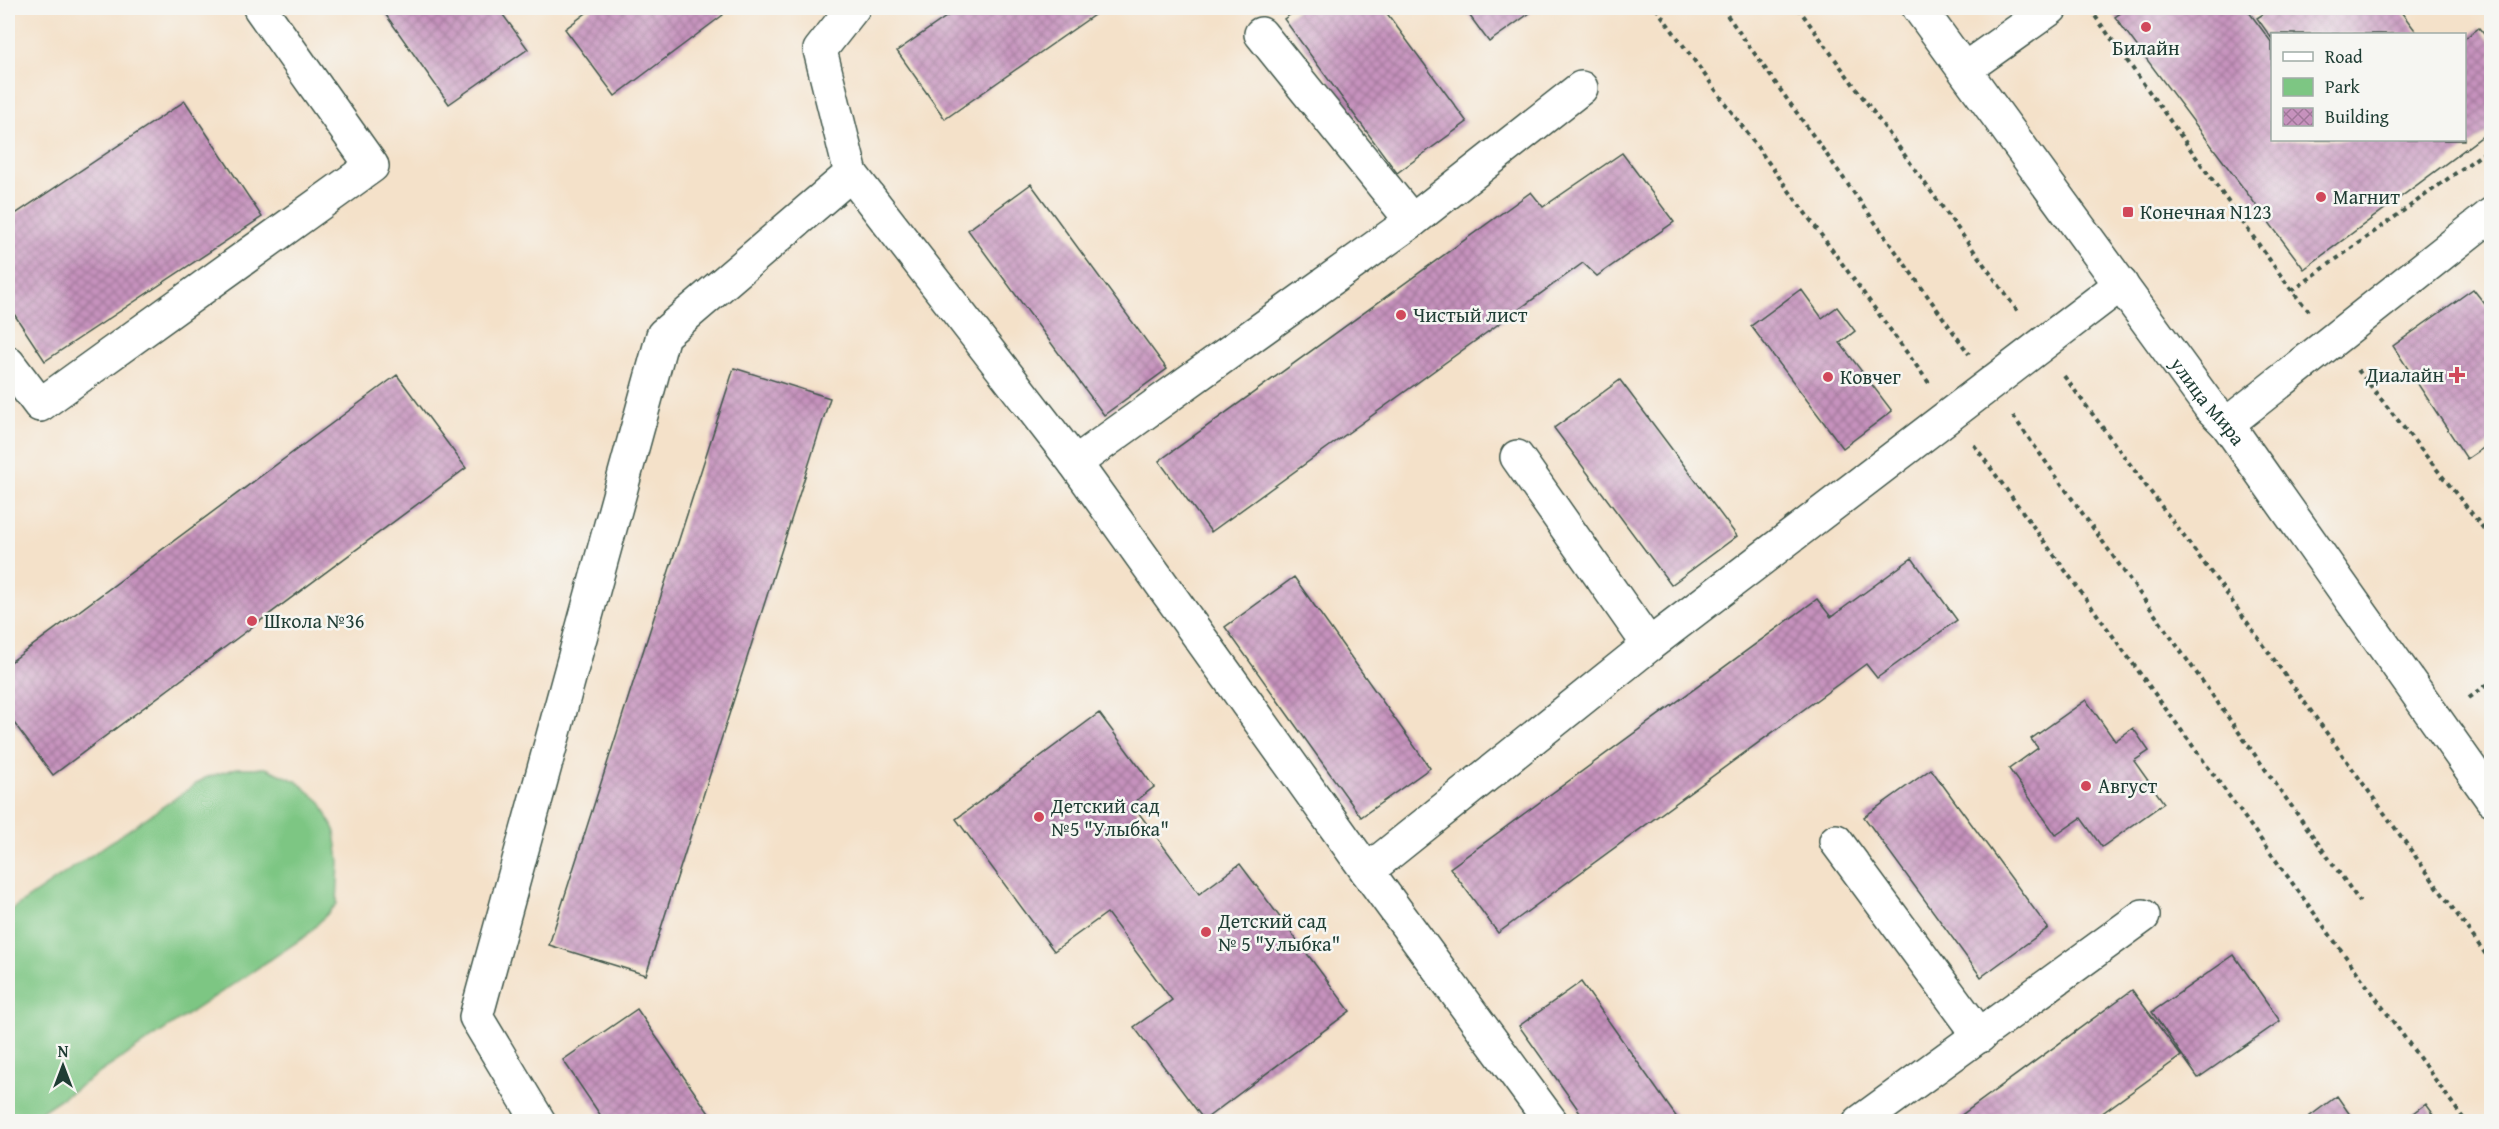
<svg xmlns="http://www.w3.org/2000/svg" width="2499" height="1129" font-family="'Gentium Book Plus',serif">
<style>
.green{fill:#7dc683;stroke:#4e825c;stroke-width:1.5}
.building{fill:url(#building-cross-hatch)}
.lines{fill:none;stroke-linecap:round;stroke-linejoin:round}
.minor-casing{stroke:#3f564a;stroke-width:36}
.path{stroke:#3f564a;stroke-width:4;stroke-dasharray:4.5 4.5;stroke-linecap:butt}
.minor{stroke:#fff;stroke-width:33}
.poi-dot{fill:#d1495b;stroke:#f6f6f2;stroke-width:2}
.labels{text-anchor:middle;stroke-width:5;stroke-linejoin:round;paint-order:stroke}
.poi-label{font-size:20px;fill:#1f3d34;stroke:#f6f6f2;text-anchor:start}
.street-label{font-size:20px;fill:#1f3d34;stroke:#f6f6f2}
</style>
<defs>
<pattern id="building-cross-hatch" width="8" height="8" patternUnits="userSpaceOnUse" patternTransform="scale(1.5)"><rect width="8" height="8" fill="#c692bd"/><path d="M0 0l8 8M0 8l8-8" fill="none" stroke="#a0789a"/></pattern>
</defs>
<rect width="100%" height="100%" fill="#f6f6f2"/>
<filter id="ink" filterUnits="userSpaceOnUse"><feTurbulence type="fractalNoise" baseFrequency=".0167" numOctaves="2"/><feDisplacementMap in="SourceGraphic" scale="12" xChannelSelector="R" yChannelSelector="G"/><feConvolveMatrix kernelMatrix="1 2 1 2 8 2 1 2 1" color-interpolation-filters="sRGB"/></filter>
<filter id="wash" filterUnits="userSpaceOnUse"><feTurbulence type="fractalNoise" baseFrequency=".008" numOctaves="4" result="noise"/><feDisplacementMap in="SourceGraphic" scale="24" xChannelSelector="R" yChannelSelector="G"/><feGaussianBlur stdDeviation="1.35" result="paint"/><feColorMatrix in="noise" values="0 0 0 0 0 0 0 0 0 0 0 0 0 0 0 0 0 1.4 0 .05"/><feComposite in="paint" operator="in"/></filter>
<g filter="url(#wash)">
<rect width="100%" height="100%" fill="#f4e1c9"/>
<!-- green -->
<path class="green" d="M 237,768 L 266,768 L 296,781 L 321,802 L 335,832 L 339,861 L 337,904 L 306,936 L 27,1121 L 8,1121 L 8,912 L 205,778 Z"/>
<g id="blocks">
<!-- building -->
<path class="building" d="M 381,8 L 498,8 L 528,49 L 449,104 Z
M 593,8 L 717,8 L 723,15 L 615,96 L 565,29 Z
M 959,8 L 1104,8 L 945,119 L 897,51 Z
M 1300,8 L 1383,8 L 1467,122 L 1397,173 L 1284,19 Z
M 1464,8 L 1537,8 L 1489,42 Z
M 2128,8 L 2246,8 L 2272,43 L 2272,140 L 2464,140 L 2464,39 L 2479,28 L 2492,44 L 2492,129 L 2304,269 L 2115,17 Z
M 2265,8 L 2398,8 L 2418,34 L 2272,34 L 2272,39 L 2257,18 L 2268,11 Z
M 185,101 L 262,217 L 45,361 L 8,305 L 8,219 Z
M 1622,153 L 1674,222 L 1597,276 L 1583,263 L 1211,532 L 1159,461 L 1531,192 L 1543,207 Z
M 1031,184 L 1167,369 L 1104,415 L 968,230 Z
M 1801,289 L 1822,318 L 1837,307 L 1855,331 L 1840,343 L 1892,411 L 1843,448 L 1751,326 Z
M 2473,289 L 2492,313 L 2492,442 L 2467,459 L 2393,346 Z
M 734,368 L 830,398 L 646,975 L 549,945 Z
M 397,375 L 466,468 L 53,775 L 8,715 L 8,664 Z
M 1620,380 L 1737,536 L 1671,585 L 1554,428 Z
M 1912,558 L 1957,620 L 1877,678 L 1866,664 L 1498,933 L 1450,868 L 1817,599 L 1831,617 Z
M 1294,577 L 1430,768 L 1361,817 L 1225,627 Z
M 2086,700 L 2115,741 L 2133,728 L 2149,751 L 2134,761 L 2164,803 L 2102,847 L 2081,818 L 2056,835 L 2009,769 L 2038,748 L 2031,739 Z
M 1099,713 L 1154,787 L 1132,804 L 1199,894 L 1240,864 L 1350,1011 L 1204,1120 L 1134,1027 L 1172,1000 L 1107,913 L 1054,951 L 956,819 Z
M 1931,769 L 2048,928 L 1981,977 L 1864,817 Z
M 2234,955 L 2280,1021 L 2198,1078 L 2152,1012 Z
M 1581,982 L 1680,1122 L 1587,1122 L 1519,1026 Z
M 2132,990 L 2181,1056 L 2090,1122 L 1952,1122 Z
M 637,1009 L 715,1122 L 605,1122 L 563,1060 Z
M 2337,1096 L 2355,1122 L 2302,1122 Z
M 2426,1104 L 2439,1122 L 2402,1122 Z"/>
</g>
</g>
<g filter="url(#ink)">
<use href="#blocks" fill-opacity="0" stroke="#3f564a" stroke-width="1.5"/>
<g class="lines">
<!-- minor casing -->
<g class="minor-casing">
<g id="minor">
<path id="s1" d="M 1919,8 L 2210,407 L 2227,424 L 2492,799"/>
<path d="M 1261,34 L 1412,221"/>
<path d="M 1965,69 L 2051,8"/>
<path d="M 851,174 L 1075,463 L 1367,871 L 1551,1122"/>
<path d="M 8,363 L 40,405 L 372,166 L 260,8"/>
<path d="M 2227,424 L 2492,214"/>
<path d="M 1517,457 L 1649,645"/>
<path d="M 1075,463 L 1412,221 L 1581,88"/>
<path d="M 1836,841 L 1980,1036"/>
<path d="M 1367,871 L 1649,645 L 2121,284"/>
<path d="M 539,1122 L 476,1017 L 663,335 L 851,174 L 820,50 L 853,8"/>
<path d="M 1860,1122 L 2143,916"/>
</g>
</g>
<!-- path -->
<path class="path" d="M 1656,8 L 1929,383
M 1722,8 L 1969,354
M 1798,8 L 2019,313
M 2090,9 L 2292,291 L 2309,311
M 2292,291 L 2492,147
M 2358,370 L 2492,539
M 2064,376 L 2224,590 L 2492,963
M 2013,416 L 2360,902
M 1974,445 L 2466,1122
M 2469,698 L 2488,684"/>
<!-- minor -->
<use href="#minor" class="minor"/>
</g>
</g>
<!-- markers -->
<g class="poi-dot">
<circle cx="2146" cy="27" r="6"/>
<circle cx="2321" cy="197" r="6"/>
<rect x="2122" y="206" width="12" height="12" rx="3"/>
<circle cx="1401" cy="315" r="6"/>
<path d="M2454 366h6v6h6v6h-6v6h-6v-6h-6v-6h6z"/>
<circle cx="1828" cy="377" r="6"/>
<circle cx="252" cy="621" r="6"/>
<circle cx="2086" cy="786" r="6"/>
<circle cx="1039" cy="817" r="6"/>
<circle cx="1206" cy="932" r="6"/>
</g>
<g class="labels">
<!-- poi labels -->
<g class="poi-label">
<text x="2146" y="55" text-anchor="middle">Билайн</text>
<text x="2333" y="204">Магнит</text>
<text x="2140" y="219">Конечная N123</text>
<text x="1413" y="322">Чистый лист</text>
<text x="2444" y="382" text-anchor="end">Диалайн</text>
<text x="1840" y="384">Ковчег</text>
<text x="264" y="628">Школа №36</text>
<text x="2098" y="793">Август</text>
<text x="1051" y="813">Детский сад<tspan x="1051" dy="23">№5 "Улыбка"</tspan></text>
<text x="1218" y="928">Детский сад<tspan x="1218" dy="23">№ 5 "Улыбка"</tspan></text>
</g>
<!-- street labels -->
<g class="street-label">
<text dy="7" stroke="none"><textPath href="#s1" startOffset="488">улица Мира</textPath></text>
</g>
</g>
<!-- margin -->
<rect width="2499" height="1129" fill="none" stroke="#f6f6f2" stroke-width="30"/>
<!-- legend -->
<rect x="2271" y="33" width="195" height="108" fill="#f6f6f2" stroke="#a0aca6" stroke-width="1.5"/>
<rect x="2283" y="52" width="30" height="9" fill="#ffffff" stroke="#a0aca6" stroke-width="1.5"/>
<text x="2325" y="63" font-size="18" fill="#1f3d34">Road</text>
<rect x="2283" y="78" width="30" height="18" fill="#7dc683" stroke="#a0aca6" stroke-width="1.5"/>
<text x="2325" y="93" font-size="18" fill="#1f3d34">Park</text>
<rect x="2283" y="108" width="30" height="18" fill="url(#building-cross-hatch)" stroke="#a0aca6" stroke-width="1.5"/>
<text x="2325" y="123" font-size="18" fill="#1f3d34">Building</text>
<!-- north arrow -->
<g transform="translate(63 1066)" stroke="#f6f6f2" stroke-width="4.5" paint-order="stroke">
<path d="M0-4.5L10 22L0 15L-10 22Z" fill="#1f3d34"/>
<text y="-9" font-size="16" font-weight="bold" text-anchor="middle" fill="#1f3d34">N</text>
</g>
</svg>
